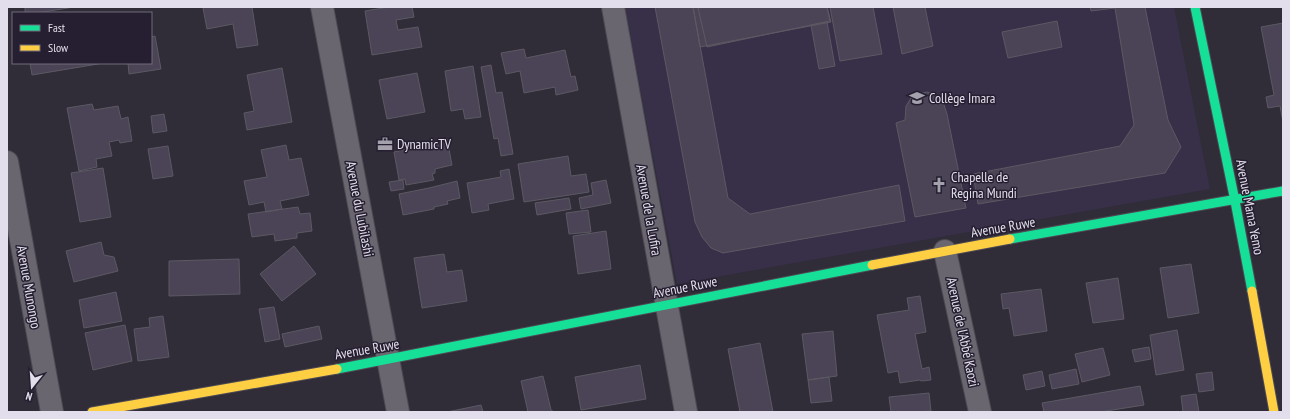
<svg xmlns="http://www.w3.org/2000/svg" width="1290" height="419" font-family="'PT Sans Narrow',sans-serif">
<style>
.built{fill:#382f48}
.building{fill:#4b4456;stroke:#5c5963}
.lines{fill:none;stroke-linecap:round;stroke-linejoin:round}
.street-casing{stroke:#4d4a54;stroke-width:24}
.fast-casing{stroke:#4d4a54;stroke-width:11}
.slow-casing{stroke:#4d4a54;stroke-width:11}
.street{stroke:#69666f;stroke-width:22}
.fast{stroke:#16e098;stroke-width:9}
.slow{stroke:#ffcf43;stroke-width:9}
.labels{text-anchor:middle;stroke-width:3;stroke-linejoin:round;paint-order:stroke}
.poi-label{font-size:14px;fill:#e2deeb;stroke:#251f31;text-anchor:start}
.street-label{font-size:14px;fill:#e2deeb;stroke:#251f31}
</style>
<rect width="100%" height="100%" fill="#302c38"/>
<!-- built -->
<path class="built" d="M 625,7 L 1174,7 L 1210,189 L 677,284 Z"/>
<!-- building -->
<path class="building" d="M 25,7 L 74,7 L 37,13 L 25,13 Z
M 206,7 L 252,7 L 258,45 L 237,48 L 233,24 L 207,29 L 203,8 Z
M 389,7 L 412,7 L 414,17 L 396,20 L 398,30 L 418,27 L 422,47 L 372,55 L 365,11 Z
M 655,7 L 693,7 L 728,198 L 750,214 L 899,185 L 905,221 L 723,253 L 711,248 L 702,237 L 695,222 Z
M 693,7 L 827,7 L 831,22 L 700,47 Z
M 706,7 L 827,7 L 830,21 L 707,47 L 698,8 Z
M 830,7 L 873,7 L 882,54 L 840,61 Z
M 893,7 L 925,7 L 933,46 L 902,54 Z
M 1090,7 L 1145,7 L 1168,120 L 1181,147 L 1165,173 L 978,204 L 973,174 L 1120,146 L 1134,125 L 1115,8 L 1091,11 Z
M 1057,21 L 1062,47 L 1008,58 L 1002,32 Z
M 827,22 L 835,66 L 819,69 L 811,25 Z
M 1283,23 L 1283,122 L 1280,106 L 1268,108 L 1266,97 L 1274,95 L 1261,27 Z
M 155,36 L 161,69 L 129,74 L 128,63 L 151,63 L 151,37 Z
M 524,49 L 526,58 L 565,50 L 571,77 L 575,76 L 578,90 L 556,95 L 555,87 L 524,93 L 520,71 L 506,74 L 501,53 Z
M 30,63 L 104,63 L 32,75 Z
M 491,65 L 496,93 L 502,92 L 513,154 L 501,156 L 498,138 L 494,139 L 481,67 Z
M 473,66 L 481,117 L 465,119 L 463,109 L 451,111 L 445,71 Z
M 282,68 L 292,122 L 247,130 L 244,113 L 254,111 L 247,75 Z
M 417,73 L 425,112 L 387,119 L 379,80 Z
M 927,92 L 936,95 L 943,102 L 947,114 L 966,208 L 915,217 L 896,123 L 905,120 L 906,106 L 911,98 L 918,94 Z
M 92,104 L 94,110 L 118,106 L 121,119 L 128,117 L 132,141 L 120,143 L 119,140 L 109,142 L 112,156 L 96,159 L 97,167 L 79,171 L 67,108 Z
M 164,114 L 167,131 L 153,133 L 151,116 Z
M 447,139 L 452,165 L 435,169 L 435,173 L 432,174 L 434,180 L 406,185 L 405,179 L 399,180 L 394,152 L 418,147 L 418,145 Z
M 286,145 L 289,160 L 301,158 L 309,195 L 280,201 L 282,209 L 266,212 L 264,202 L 249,205 L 244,181 L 267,177 L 261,150 Z
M 168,146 L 173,176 L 153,179 L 148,149 Z
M 568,156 L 571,176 L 586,174 L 589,192 L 524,202 L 518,164 Z
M 103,168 L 111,217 L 80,222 L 71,173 Z
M 509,169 L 514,199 L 488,204 L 489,210 L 472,213 L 467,183 L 501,177 L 500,171 Z
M 403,180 L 404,189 L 391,191 L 389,182 Z
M 606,180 L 611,203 L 581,209 L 579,198 L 593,195 L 591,183 Z
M 457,181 L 460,198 L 447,201 L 448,204 L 434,207 L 434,209 L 403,215 L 399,194 L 429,188 Z
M 569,198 L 571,209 L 537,215 L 535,203 Z
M 298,207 L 300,214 L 310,213 L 312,231 L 297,233 L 297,238 L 275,241 L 274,234 L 252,237 L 248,214 Z
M 588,210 L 591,232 L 569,234 L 566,213 Z
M 606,231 L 611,269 L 578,274 L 573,236 Z
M 101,242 L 104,255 L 114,257 L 118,271 L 74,282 L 66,251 Z
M 294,246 L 316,274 L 282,301 L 260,274 Z
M 444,254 L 447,272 L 462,270 L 467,301 L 422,308 L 414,258 Z
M 239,259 L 240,294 L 169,296 L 169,261 Z
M 1191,264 L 1199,313 L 1168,318 L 1160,268 Z
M 1118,278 L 1124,319 L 1093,323 L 1086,283 Z
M 1041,289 L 1047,331 L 1014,336 L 1009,308 L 1003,309 L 1001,294 Z
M 116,292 L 122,321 L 84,328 L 79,300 Z
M 920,296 L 926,332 L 915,334 L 922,369 L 929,367 L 931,380 L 921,381 L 920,380 L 900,383 L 898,371 L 888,373 L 877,315 L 909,310 L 907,298 Z
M 274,307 L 280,339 L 265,342 L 259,309 Z
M 163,316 L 169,357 L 138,361 L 134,329 L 150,327 L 149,318 Z
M 125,325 L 132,361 L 93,370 L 85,333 Z
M 319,326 L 322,339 L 285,347 L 282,334 Z
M 1177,330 L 1184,370 L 1156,375 L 1150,335 Z
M 833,331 L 837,376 L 808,380 L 802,334 Z
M 760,343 L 773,412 L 740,412 L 728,349 Z
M 1149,347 L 1151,359 L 1135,362 L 1132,350 Z
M 1103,348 L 1110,375 L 1082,382 L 1075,354 Z
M 640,365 L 646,399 L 581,410 L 575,377 Z
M 1076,369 L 1079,384 L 1052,389 L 1049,375 Z
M 1042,371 L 1045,386 L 1026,390 L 1023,375 Z
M 1212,372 L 1214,390 L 1199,392 L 1196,374 Z
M 543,376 L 551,410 L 554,412 L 528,412 L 521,381 Z
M 829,377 L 832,401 L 811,403 L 808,380 Z
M 1140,386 L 1144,405 L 1100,412 L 1044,412 L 1042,403 Z
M 929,393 L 931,411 L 918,412 L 891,412 L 889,397 Z
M 1196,394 L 1199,412 L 1183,412 L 1181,396 Z
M 481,405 L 483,412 L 447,412 Z"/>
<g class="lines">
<!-- street casing -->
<g class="street-casing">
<path id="street" d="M 322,7 L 398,412
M 613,7 L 686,412
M 7,162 L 52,412
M 945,251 L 980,412"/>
</g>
<!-- fast casing -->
<g class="fast-casing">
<path id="fast" d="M 1195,7 L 1235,201 L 1252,291
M 1010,239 L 1283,191
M 337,369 L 872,265"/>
</g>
<!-- slow casing -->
<g class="slow-casing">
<path id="slow" d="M 872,265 L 1010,239
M 1252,291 L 1274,412
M 92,412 L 337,369"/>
</g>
<!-- street -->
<use href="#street" class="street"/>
<!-- fast -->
<use href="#fast" class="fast"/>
<!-- slow -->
<use href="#slow" class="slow"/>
</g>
<!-- icons -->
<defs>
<g id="school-bare" transform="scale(1.2)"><path d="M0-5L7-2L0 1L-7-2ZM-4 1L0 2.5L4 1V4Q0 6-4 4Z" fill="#a4a0ac" stroke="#251f31" stroke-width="2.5" paint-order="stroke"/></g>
<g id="office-bare" transform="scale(1.2)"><path d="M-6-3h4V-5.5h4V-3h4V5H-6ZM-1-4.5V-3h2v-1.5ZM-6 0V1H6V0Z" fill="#a4a0ac" stroke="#251f31" stroke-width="2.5" paint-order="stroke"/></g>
<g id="church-bare" transform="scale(1.2)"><path d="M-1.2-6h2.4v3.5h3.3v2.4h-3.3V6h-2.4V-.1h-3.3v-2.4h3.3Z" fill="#a4a0ac" stroke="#251f31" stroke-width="2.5" paint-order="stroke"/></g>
</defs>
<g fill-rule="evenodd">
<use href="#school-bare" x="917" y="98"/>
<use href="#office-bare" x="385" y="144"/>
<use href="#church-bare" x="939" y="185"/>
</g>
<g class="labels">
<!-- poi labels -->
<g class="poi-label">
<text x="929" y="103">Collège Imara</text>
<text x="397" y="149">DynamicTV</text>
<text x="951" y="182">Chapelle de<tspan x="951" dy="16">Regina Mundi</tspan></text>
</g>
<!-- street labels -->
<g class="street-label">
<text transform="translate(1250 207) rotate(79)" y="5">Avenue Mama Yemo</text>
<text transform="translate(360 209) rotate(79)" y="5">Avenue du Lubilashi</text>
<text transform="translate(649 210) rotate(80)" y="5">Avenue de la Lufira</text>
<text transform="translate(1003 227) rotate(-10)" y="5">Avenue Ruwe</text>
<text transform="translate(29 287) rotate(80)" y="5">Avenue Munongo</text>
<text transform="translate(685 287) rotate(-11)" y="5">Avenue Ruwe</text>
<text transform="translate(963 332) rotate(78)" y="5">Avenue de l'Abbé Kaozi</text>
<text transform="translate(367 349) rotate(-10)" y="5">Avenue Ruwe</text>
</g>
</g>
<!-- border -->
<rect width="1290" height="419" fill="none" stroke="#e2deeb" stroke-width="16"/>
<!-- legend -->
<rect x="12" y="12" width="140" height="52" fill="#251f31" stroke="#716b7b"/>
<rect x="20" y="25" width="20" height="6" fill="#16e098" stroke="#716b7b"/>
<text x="48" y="32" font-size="12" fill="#e2deeb">Fast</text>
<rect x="20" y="45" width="20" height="6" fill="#ffcf43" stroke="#716b7b"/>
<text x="48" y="52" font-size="12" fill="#e2deeb">Slow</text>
<!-- north arrow -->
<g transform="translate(32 387) rotate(197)" stroke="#251f31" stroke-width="3" paint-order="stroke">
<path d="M0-3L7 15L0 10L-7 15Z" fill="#e2deeb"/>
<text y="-6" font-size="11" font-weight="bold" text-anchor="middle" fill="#e2deeb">N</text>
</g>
</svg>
